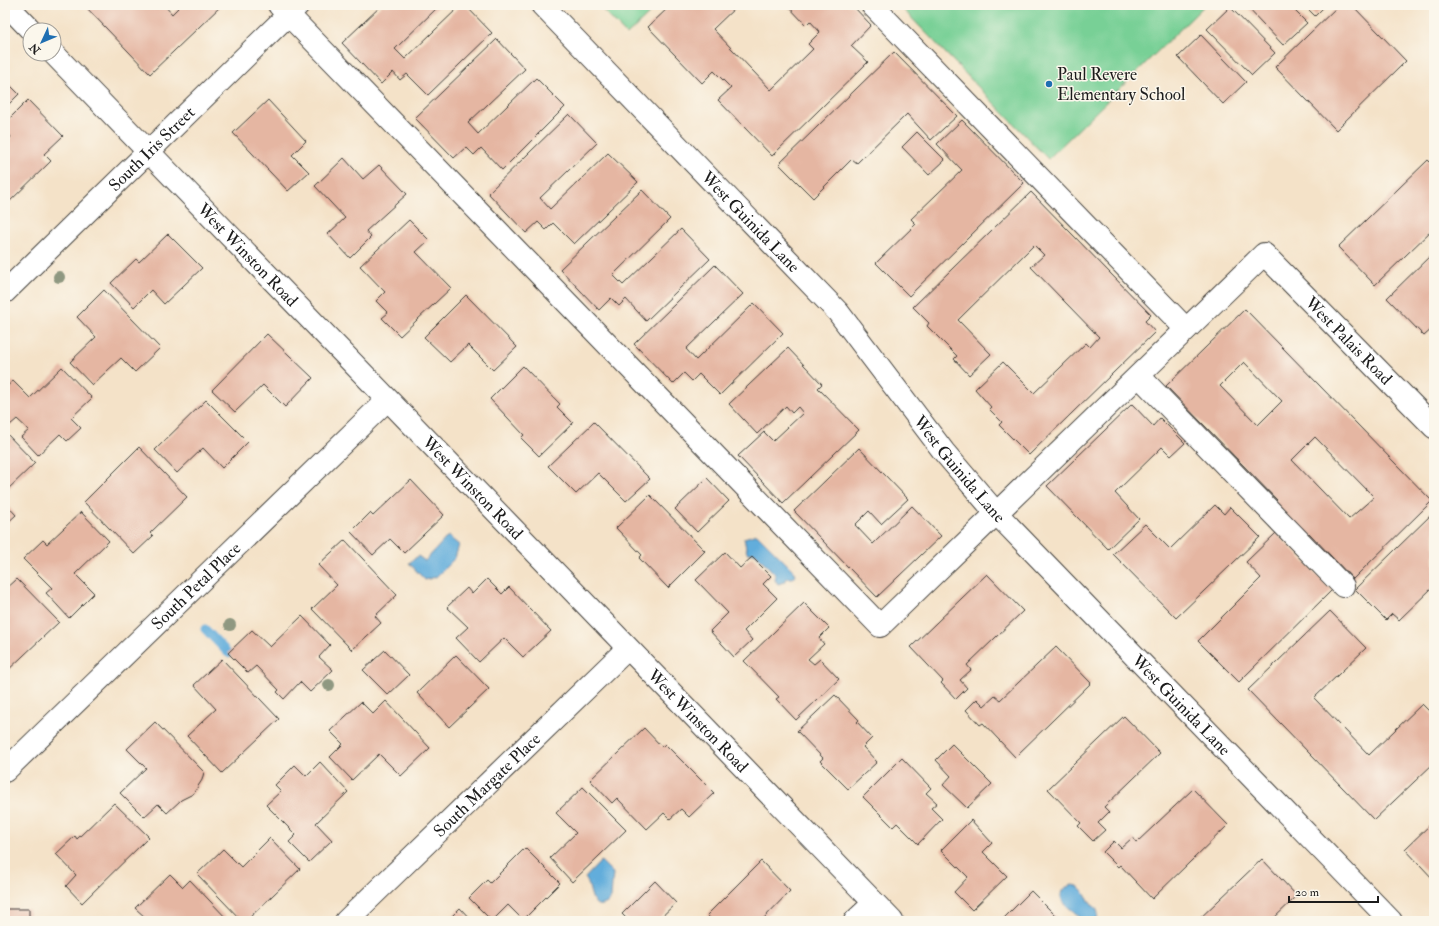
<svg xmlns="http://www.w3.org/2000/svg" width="1439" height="926" font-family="'IM FELL Double Pica',serif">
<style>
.green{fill:#78d096;stroke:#4a7659}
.water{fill:#62addb;stroke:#3f647c}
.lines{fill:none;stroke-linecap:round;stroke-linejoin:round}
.stream{stroke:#62addb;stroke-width:9}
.building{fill:#e5b6a2;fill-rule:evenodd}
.minor-casing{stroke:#3c3a36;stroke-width:24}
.minor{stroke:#fff;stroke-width:22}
.tree{fill:#8f9881}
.poi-dot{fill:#1f6fb2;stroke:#fbf7ec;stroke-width:1.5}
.labels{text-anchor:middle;stroke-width:3;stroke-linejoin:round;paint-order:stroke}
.poi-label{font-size:17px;fill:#1c1c1c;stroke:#fbf7ec;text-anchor:start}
.street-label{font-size:17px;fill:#1c1c1c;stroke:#fbf7ec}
</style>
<rect width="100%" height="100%" fill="#fbf7ec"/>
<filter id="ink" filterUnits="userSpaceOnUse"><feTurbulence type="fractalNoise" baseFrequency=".025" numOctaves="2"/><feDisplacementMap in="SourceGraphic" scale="8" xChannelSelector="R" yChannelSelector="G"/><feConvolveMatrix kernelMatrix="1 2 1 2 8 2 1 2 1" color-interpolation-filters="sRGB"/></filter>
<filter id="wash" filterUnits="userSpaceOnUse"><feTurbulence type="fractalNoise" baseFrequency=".012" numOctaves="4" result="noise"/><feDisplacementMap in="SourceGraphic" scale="16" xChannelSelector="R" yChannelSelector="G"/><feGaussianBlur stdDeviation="0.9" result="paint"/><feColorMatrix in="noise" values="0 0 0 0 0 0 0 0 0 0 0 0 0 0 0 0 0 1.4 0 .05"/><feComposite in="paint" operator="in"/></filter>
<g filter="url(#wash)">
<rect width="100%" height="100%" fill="#f4e2c8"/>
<!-- green -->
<path class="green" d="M 598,5 L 658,5 L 627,35 Z
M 899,5 L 1205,5 L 1048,159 Z"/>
<!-- water -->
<path class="water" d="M 757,534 L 794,571 L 795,574 L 793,578 L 787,578 L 785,582 L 778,584 L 775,580 L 775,574 L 755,553 L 747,553 L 744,538 Z
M 448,536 L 459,545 L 455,558 L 436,577 L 425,580 L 409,563 L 418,556 L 425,561 Z
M 601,861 L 613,873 L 611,898 L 607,903 C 589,914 592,884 585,878 Z
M 1073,885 L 1078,886 L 1083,891 L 1087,898 L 1097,910 L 1098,914 L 1097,921 L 1082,921 C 1078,910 1056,905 1062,891 C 1065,887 1069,886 1073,885 Z"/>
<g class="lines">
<!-- stream -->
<path class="stream" d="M 205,629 L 228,653"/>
</g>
<g id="blocks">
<!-- building -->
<path class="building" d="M 84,5 L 164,5 L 172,14 L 181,5 L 222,5 L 150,74 Z
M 382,5 L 440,5 L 395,49 L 405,59 L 461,5 L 465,5 L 492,33 L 428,95 L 407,74 L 400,80 L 393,72 L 381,84 L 342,43 Z
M 671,5 L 738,5 L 713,29 L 771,90 L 813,49 L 808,44 L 820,32 L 810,21 L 806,25 L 787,5 L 852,5 L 871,25 L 851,46 L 868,62 L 772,156 L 718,100 L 731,88 L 714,71 L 702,83 L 648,27 Z
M 1245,5 L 1289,5 L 1307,23 L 1283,45 Z
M 1304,5 L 1326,5 L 1315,16 Z
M 1339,5 L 1352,5 L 1406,61 L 1336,130 L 1275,67 Z
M 1230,7 L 1275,53 L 1252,75 L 1207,29 Z
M 1201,35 L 1246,82 L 1223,104 L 1178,57 Z
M 497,39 L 525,69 L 468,123 L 478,134 L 536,78 L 565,107 L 502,170 L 481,148 L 474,155 L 466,147 L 454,158 L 415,118 Z
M 894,52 L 957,116 L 931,140 L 907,114 L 857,163 L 852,159 L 813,198 L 779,164 Z
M 5,80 L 19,94 L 5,108 Z
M 28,100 L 63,136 L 44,154 L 51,161 L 5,206 L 5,143 L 11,137 L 5,130 L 5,123 Z
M 268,100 L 306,141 L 292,155 L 309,172 L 288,191 L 233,133 Z
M 569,114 L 597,143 L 540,198 L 550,209 L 608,153 L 638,182 L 574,244 L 553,223 L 546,230 L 538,222 L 526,233 L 488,193 Z
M 962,120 L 1024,183 L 909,296 L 876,263 L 916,224 L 911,219 L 962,170 L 937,144 Z
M 917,132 L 945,160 L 929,175 L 902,147 Z
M 344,158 L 363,179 L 379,165 L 407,194 L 366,231 L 371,237 L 350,258 L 328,234 L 345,218 L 315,186 Z
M 1428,160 L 1434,166 L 1434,228 L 1375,285 L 1338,247 Z
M 642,190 L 670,219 L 613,275 L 623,285 L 681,229 L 710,259 L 646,321 L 626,299 L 619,306 L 611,298 L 599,310 L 560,269 Z
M 1031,192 L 1151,315 L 1145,321 L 1155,332 L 1029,455 L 999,425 L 1002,422 L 989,409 L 991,407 L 975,389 L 1003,362 L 1034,393 L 1086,343 L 1090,347 L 1099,337 L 1031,267 L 1044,255 L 1034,245 L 958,320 L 991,354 L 969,375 L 954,359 L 957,356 L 927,326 L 929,323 L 913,307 Z
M 409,220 L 429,240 L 416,252 L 451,288 L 400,336 L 382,318 L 388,313 L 376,301 L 385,292 L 360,266 Z
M 168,234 L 202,268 L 164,304 L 151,290 L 134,307 L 111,283 L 136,259 L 139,262 Z
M 1434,252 L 1434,327 L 1424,336 L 1387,298 Z
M 715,265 L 743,294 L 686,349 L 696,360 L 754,303 L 783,333 L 720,395 L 699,374 L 692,381 L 684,373 L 673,384 L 634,344 Z
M 104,290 L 160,348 L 135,372 L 121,358 L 92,385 L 70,362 L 96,337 L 77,317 Z
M 466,295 L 517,347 L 493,370 L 468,345 L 450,362 L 424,337 Z
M 1245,309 L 1432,501 L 1353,579 L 1309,533 L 1306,537 L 1273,504 L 1277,500 L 1166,386 ZM 1244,362 L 1282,401 L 1258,425 L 1220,386 ZM 1315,437 L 1374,497 L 1349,519 L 1292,460 Z
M 267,334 L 313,378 L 285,407 L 263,385 L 235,412 L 212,390 Z
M 788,348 L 822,384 L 818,388 L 859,430 L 783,503 L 738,456 L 764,432 L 773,441 L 803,413 L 798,407 L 792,413 L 786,406 L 757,434 L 729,404 Z
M 523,366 L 560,404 L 557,407 L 573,423 L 539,456 L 521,438 L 524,435 L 490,399 Z
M 62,367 L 92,398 L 71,418 L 81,428 L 67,441 L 60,434 L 38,455 L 21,437 L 29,430 L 17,419 L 10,425 L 5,419 L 5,388 L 13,381 L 30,398 Z
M 206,400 L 248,442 L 222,468 L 203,448 L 177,473 L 155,450 Z
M 1132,404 L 1153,426 L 1160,418 L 1185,443 L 1171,456 L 1162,447 L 1115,493 L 1139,519 L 1108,549 L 1047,486 Z
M 594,422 L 650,479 L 626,501 L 598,473 L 576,494 L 548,466 Z
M 5,432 L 35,463 L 5,492 Z
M 139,447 L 187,497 L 150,533 L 153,536 L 134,554 L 84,502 Z
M 859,448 L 908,499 L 881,524 L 869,511 L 855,525 L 873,544 L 912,506 L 941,536 L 877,597 L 794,511 Z
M 707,478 L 729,501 L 697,532 L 675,509 Z
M 411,480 L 444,515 L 404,553 L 390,539 L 373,555 L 351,532 L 370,513 L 373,516 Z
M 650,495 L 705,551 L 668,588 L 639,558 L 642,555 L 616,528 Z
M 5,503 L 16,515 L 5,525 Z
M 1215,505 L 1224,514 L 1230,507 L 1260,537 L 1176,618 L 1113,554 L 1145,524 L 1170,549 Z
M 81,512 L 109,541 L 75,574 L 94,593 L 69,618 L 46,593 L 52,588 L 23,559 L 43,540 L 47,544 Z
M 1434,512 L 1434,586 L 1399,620 L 1392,614 L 1386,620 L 1355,589 Z
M 1276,533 L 1332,590 L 1239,682 L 1198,641 L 1261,578 L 1246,562 Z
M 345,540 L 397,595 L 375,616 L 381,623 L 352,650 L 312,609 L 337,585 L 318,565 Z
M 725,552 L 740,568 L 752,557 L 771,576 L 763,584 L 777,598 L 744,631 L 752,640 L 734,657 L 710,631 L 728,613 L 696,580 Z
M 987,574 L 1023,611 L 967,665 L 971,670 L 960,680 L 967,688 L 956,699 L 941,683 L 943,681 L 911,647 Z
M 17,579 L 59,622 L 5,673 L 5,590 Z
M 487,579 L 502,594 L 509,587 L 551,631 L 523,657 L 504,638 L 479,662 L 456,638 L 468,627 L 447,607 L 467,588 L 472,594 Z
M 804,603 L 829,628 L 819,638 L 824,644 L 808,659 L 814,664 L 820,659 L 839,679 L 796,720 L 776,699 L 779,697 L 744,661 Z
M 1330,611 L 1366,648 L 1314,698 L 1369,755 L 1422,704 L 1434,716 L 1434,763 L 1374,820 L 1248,690 Z
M 302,616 L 330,645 L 319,657 L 333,670 L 310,692 L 300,682 L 284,699 L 277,692 L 279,690 L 256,666 L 248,673 L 228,653 L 252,630 L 270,647 Z
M 1056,647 L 1091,683 L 1015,757 L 983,723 L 980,725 L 966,710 L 977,699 L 984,706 L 995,696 L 1000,700 Z
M 385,650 L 409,675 L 388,695 L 363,670 Z
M 456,655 L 489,689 L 449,727 L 417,693 Z
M 222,659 L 279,719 L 222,773 L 187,736 L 216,709 L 194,685 Z
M 835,695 L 859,720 L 857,722 L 872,738 L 863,747 L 877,762 L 848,789 L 820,761 L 823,758 L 797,731 Z
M 386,701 L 430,748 L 401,776 L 379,754 L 352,780 L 330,757 L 343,744 L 330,731 L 361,702 L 373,714 Z
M 1124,716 L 1160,753 L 1104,807 L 1109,812 L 1098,823 L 1105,830 L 1093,841 L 1078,826 L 1081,823 L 1048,789 Z
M 155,722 L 204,772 L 202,780 L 193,794 L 181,800 L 167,813 L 158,804 L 144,817 L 120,793 L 146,768 L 127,749 Z
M 644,728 L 662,747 L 665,744 L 714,793 L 689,817 L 681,809 L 670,819 L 664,813 L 647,829 L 617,798 L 612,803 L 590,780 Z
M 952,744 L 992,784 L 967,808 L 943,785 L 951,776 L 936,760 Z
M 902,758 L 931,788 L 926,793 L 937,803 L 931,808 L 942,819 L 918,844 L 897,823 L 893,827 L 863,797 Z
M 320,762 L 348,792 L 316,823 L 332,840 L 309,862 L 289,842 L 296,835 L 266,805 L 281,791 L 275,785 L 295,765 L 306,776 Z
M 583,787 L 626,830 L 572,882 L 550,858 L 576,833 L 556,813 Z
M 1193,789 L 1228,825 L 1152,899 L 1120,865 L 1118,867 L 1103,852 L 1114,841 L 1121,848 L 1132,838 L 1137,842 Z
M 114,803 L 149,837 L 82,903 L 66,886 L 76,875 L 56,854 L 75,836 L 77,839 Z
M 971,820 L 992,843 L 983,852 L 1007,876 L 972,910 L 954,892 L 968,877 L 941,850 Z
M 1434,821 L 1434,880 L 1405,849 Z
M 270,838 L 300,869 L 246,921 L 242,921 L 197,874 L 223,849 L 241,867 Z
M 525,848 L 560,883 L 523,920 L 508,905 L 492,921 L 469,898 L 487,880 L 490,883 Z
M 1262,859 L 1297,896 L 1271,921 L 1197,921 Z
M 761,861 L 790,891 L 762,920 L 759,917 L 755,921 L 713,921 L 707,915 Z
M 170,874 L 183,887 L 190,880 L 229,921 L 143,921 L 146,918 L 135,908 Z
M 655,881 L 676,903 L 657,921 L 629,921 L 622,914 Z
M 1031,891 L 1061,921 L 1001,921 Z
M 460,908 L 472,921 L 447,921 Z
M 5,909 L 29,909 L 29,921 L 5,921 Z"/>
</g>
</g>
<g filter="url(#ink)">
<use href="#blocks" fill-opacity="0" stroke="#3c3a36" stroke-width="1"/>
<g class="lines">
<!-- minor casing -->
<g class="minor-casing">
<g id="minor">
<path d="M 7,5 L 31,30"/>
<path id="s1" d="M 279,5 L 880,626 L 1264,254 L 1434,427"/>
<path id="s2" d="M 542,5 L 838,312 L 944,452 L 996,513 L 1391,921"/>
<path d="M 872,5 L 1186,329"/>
<path id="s3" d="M 54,54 L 892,921"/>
<path id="s4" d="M 5,292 L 298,5"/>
<path d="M 1139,376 L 1343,586"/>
<path id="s5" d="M 5,771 L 387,400"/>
<path id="s6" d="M 346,921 L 627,649"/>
<path d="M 855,921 L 874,903"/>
</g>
</g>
<!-- minor -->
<use href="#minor" class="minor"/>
</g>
<!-- trees -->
<g class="tree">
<circle cx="59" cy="277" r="6"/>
<circle cx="230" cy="625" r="6"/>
<circle cx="329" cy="685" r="6"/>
</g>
</g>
<!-- markers -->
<circle class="poi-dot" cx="1049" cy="84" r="4"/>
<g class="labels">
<!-- poi labels -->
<g class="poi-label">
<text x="1057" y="80">Paul Revere<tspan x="1057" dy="20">Elementary School</tspan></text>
</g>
<!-- street labels -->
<g class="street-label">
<text dy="6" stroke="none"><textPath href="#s4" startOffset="205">South Iris Street</textPath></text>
<text dy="6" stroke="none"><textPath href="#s2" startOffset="301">West Guinida Lane</textPath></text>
<text dy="6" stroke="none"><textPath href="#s3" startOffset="279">West Winston Road</textPath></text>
<text dy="6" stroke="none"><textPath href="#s1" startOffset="1520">West Palais Road</textPath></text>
<text dy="6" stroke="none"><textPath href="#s2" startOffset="625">West Guinida Lane</textPath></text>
<text dy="6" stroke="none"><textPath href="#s3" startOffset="603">West Winston Road</textPath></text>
<text dy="6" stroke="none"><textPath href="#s5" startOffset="266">South Petal Place</textPath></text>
<text dy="6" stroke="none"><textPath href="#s2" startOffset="949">West Guinida Lane</textPath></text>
<text dy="6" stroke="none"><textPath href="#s3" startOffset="927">West Winston Road</textPath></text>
<text dy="6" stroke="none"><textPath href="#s6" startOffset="196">South Margate Place</textPath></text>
</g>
</g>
<!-- margin -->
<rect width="1439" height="926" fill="none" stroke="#fbf7ec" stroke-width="20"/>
<!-- north arrow -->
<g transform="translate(42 42) rotate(226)"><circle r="19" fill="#fbf7ec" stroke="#a29f99"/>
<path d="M0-3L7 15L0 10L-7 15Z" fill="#1f6fb2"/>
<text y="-6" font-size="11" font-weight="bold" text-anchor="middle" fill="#1c1c1c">N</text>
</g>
<!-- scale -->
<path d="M1289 896v6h89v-6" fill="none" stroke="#1c1c1c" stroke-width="2"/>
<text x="1295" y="896" font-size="12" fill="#1c1c1c" stroke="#fbf7ec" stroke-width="3" paint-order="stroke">20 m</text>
</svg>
